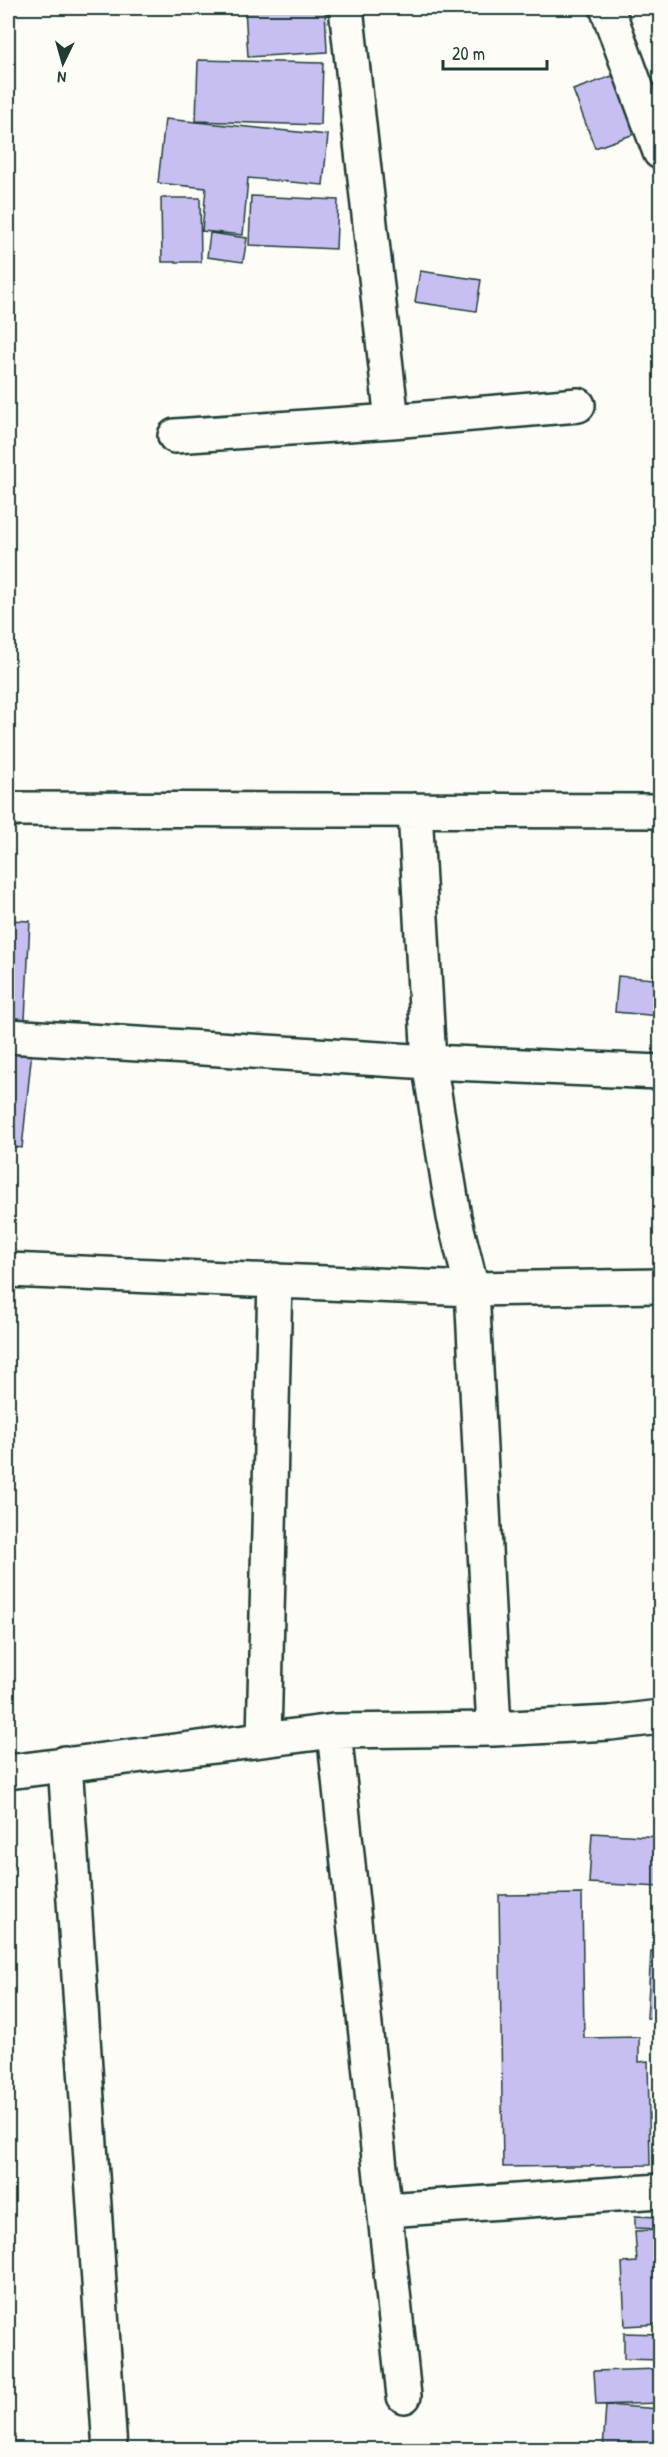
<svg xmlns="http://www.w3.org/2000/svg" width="668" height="2457" font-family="'Patrick Hand',sans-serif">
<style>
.building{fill:#c7bff1;stroke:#1f3d34;stroke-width:1.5}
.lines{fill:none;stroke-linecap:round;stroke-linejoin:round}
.minor-casing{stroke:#1f3d34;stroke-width:38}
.minor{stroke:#fdfcf7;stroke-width:33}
</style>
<rect width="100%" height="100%" fill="#fdfcf7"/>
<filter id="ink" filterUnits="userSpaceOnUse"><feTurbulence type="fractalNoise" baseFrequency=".0167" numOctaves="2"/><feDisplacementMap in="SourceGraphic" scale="12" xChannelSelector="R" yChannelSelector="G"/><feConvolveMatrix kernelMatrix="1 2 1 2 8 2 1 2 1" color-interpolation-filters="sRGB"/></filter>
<g filter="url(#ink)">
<!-- building -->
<path class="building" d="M 245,8 L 325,8 L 327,52 L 248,57 Z
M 459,8 L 531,8 L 531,9 L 459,14 Z
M 198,60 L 323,63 L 321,125 L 196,121 Z
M 615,75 L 637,133 L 595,148 L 573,90 Z
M 165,119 L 328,135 L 323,185 L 248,178 L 243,235 L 202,231 L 206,188 L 158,183 Z
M 251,196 L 338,200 L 336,249 L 249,245 Z
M 161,198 L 200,198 L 201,262 L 162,262 Z
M 210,233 L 247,238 L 243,262 L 207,257 Z
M 420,271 L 481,280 L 476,311 L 415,302 Z
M 8,920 L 30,921 L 25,1019 L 8,1018 Z
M 658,935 L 660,935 L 660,1016 L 615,1012 L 618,976 L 654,979 Z
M 8,1047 L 32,1050 L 22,1148 L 8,1146 Z
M 660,1743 L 660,1826 L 657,1826 Z
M 592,1833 L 660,1837 L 660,1887 L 589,1883 Z
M 582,1894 L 584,2038 L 639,2037 L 639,2062 L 648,2061 L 650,2165 L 503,2167 L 499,1895 Z
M 651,1951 L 660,1952 L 660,2019 L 647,2018 Z
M 635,2216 L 660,2217 L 660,2229 L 635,2228 Z
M 660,2230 L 660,2324 L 625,2326 L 622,2263 L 637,2262 L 635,2231 Z
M 624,2333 L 660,2334 L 660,2360 L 624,2359 Z
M 659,2369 L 660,2403 L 596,2405 L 594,2371 Z
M 606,2405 L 660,2409 L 660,2450 L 603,2450 Z"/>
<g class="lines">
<!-- minor casing -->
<g class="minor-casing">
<path id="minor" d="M 607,8 L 660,152
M 392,421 L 578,405
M 175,436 L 392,421 L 346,8
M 8,809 L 660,811
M 415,810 L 429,1062 L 454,1217 L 472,1289 L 494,1729
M 8,1036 L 429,1062 L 660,1072
M 8,1270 L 472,1289 L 660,1286
M 334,1731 L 404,2396
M 264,1739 L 275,1280
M 65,1763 L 110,2450
M 8,1772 L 334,1731 L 494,1729 L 610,1723 L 660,1717
M 386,2210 L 660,2191"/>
</g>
<!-- minor -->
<use href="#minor" class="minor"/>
</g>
</g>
<!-- margin -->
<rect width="668" height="2457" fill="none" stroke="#fdfcf7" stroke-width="30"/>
<rect x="15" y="15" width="638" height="2427" fill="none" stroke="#1f3d34" stroke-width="2" filter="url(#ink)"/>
<!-- north arrow -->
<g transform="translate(63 63) rotate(185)" stroke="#fdfcf7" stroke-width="4.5" paint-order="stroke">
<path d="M0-4.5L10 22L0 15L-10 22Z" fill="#1f3d34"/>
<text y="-9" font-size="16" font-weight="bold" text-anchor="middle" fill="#1f3d34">N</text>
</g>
<!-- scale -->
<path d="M443 60v9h104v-9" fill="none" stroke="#1f3d34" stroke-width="3"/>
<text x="452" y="60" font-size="18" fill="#1f3d34" stroke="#fdfcf7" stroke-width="4.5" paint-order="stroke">20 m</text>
</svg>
